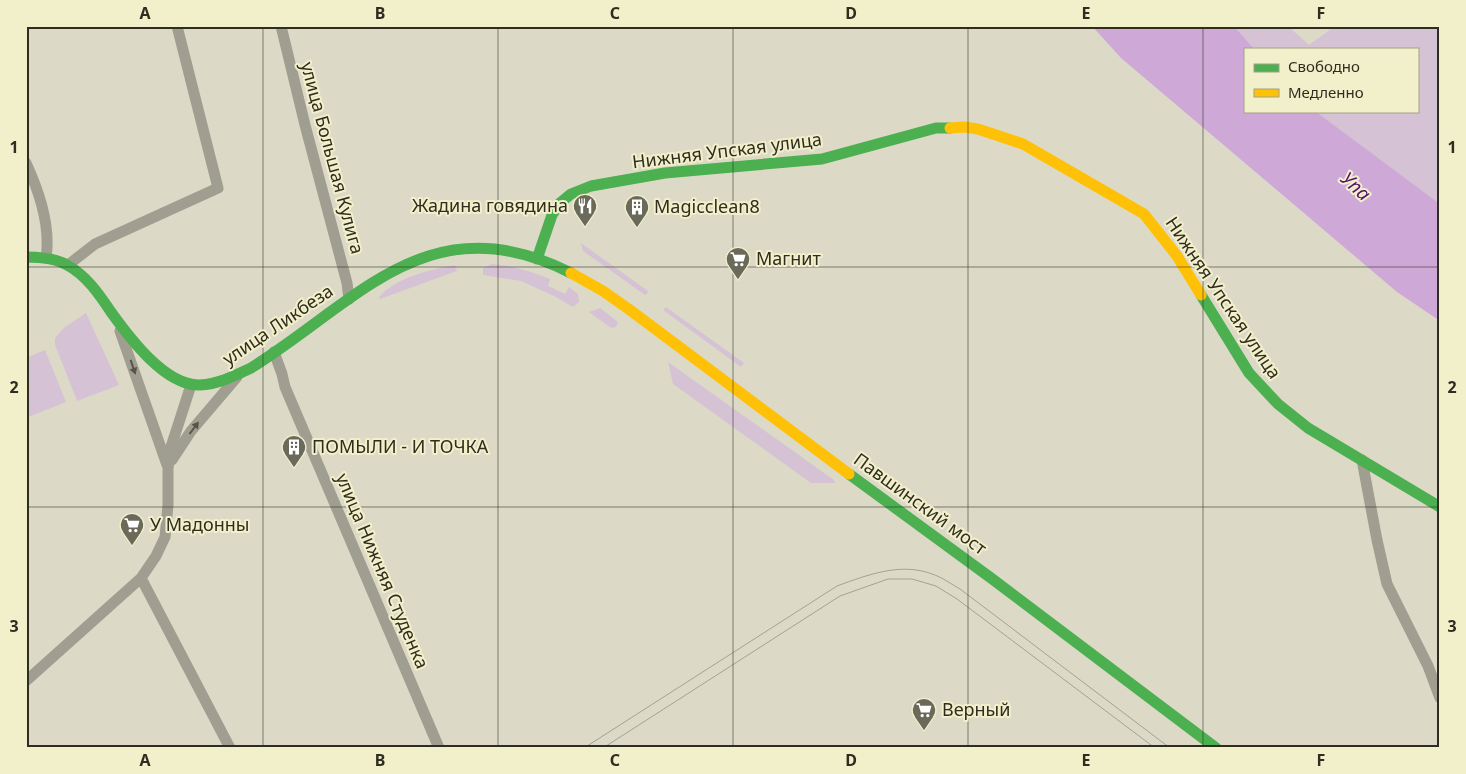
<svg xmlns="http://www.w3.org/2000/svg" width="1466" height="774" font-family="'Noto Sans',sans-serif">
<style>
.green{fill:#d6c2d5}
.water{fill:#cea9d7}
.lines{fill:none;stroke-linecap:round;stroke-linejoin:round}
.street{stroke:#a09e90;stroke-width:11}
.fast{stroke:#4caf50;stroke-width:11}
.slow{stroke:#ffc107;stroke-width:11}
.tram{stroke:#a3a294;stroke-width:1}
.oneway{fill:#565547}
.grid{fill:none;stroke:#2e2d1f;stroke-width:1;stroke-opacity:0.55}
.labels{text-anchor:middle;stroke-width:4;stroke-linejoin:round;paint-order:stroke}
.street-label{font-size:18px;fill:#2e2d1f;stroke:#f2efcb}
.poi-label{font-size:18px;fill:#2e2d1f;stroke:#f2efcb;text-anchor:start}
.water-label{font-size:19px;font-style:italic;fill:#55116b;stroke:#f2efcb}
.neatline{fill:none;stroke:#2e2d1f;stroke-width:2}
.grid-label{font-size:16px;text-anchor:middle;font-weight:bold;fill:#2e2d1f}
</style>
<rect width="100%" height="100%" fill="#dcdac7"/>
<!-- green -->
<path class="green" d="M 1234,26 L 1288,26 L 1309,45 L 1335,26 L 1440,26 L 1440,204 L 1315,111 L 1417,111 L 1417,49 L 1254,49 Z
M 581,243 L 648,291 L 647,294 L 645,295 L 583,251 Z
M 492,264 C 512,266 532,271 550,279 L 548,286 L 565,294 L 569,287 L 578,294 L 579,302 L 573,307 L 554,296 L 521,281 L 483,275 L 483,268 Z
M 455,265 L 457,271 L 380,299 L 379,298 L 379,297 C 397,277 429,270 455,265 Z
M 666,307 L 744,363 L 741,367 L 663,310 Z
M 600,308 L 617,321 L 618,323 L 616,327 L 611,328 L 589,312 Z
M 86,313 L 119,385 L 77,401 L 55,345 L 55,338 L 65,327 Z
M 45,350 L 66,402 L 26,418 L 26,358 Z
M 668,362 L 834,480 L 835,483 L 811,483 L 673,384 Z"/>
<!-- water -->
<path class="water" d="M 1092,26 L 1234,26 L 1254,49 L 1245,49 L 1245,111 L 1315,111 L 1440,204 L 1440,321 L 1397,292 L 1121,58 Z"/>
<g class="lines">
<!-- street -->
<path class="street" d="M 281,26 L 305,125 L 347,283 L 349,299
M 26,163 C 39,191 51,226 46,258
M 68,265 L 95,244 L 218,188 L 177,26
M 120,331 L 167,465
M 274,352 L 282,374 L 285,387 L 439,748
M 172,460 L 191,431 L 237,377
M 1362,460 L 1377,540 L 1387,584 L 1428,666 L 1440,698
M 141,578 L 230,748
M 26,681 L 141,578 L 156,556 L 165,537 L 168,505 L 168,469 L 170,450 L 191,385"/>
<!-- fast -->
<path class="fast" d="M 26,257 C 40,257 55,258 67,265 C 86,275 99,294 111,312 C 129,337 165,386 200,385 C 219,384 234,376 251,368 C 361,299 429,202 571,273
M 537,259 L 552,215 L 560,203 L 571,194 L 591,186 L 665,173 L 822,159 L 936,128 L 950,128
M 1201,295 L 1249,373 L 1278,404 L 1308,428 L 1440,507
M 849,474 L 991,578 L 1216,748"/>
<!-- slow -->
<path class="slow" d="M 950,128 L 964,127 L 978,129 L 1023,144 L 1144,214 L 1177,256 L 1201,295
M 571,273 L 603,291 L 630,310 L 849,474"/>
<!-- tram -->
<path class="tram" d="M 584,748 L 837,586 C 867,575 901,562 932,574 C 942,577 951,584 960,589 L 1170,748
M 603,748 L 840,596 L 888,579 L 912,579 L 936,586 L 957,599 L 1155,748"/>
</g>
<!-- one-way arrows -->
<defs><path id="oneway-solid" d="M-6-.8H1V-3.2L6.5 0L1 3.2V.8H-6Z" transform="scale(1.25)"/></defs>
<g class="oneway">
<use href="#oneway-solid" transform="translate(133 367) rotate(71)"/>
<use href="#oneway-solid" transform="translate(194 428) rotate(-53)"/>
</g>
<!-- grid -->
<path class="grid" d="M 263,26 L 263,748M 498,26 L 498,748M 733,26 L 733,748M 968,26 L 968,748M 1203,26 L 1203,748M 26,267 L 1440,267M 26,507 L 1440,507"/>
<!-- icons -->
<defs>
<g id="restaurant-pin" transform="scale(1.25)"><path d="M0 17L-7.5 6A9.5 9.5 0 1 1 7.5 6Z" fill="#6b6a5a" stroke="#f2efcb"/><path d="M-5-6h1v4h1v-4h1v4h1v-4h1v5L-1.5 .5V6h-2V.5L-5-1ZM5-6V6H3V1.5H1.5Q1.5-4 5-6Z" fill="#fff"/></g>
<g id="building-pin" transform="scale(1.25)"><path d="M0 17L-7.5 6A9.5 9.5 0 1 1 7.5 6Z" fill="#6b6a5a" stroke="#f2efcb"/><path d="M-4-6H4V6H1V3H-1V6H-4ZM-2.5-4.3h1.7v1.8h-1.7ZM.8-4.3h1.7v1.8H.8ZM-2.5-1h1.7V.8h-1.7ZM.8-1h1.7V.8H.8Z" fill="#fff"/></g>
<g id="supermarket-pin" transform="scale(1.25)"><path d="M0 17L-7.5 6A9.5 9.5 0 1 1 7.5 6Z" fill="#6b6a5a" stroke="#f2efcb"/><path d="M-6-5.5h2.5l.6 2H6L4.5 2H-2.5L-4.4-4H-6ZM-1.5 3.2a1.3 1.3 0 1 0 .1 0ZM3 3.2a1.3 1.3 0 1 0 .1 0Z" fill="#fff"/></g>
</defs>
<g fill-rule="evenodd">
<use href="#restaurant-pin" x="585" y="206"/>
<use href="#building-pin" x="637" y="207"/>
<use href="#supermarket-pin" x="738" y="259"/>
<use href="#building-pin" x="294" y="447"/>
<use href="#supermarket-pin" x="132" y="525"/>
<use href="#supermarket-pin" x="924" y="710"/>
</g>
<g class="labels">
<!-- street labels -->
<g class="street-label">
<text transform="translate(727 151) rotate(-7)" y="6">Нижняя Упская улица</text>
<text transform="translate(332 158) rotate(75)" y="6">улица Большая Кулига</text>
<text transform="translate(1223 298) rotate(56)" y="6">Нижняя Упская улица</text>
<text transform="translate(278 325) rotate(-34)" y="6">улица Ликбеза</text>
<text transform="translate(920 504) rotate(36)" y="6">Павшинский мост</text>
<text transform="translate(382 571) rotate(67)" y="6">улица Нижняя Cтуденкa</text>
</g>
<!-- poi labels -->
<g class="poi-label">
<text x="568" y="212" text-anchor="end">Жадина говядина</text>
<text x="654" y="213">Magicclean8</text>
<text x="756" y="265">Магнит</text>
<text x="312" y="453">ПОМЫЛИ - И ТОЧКА</text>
<text x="150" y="531">У Мадонны</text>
<text x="942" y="716">Верный</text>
</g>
<!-- water labels -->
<g class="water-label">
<text transform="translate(1356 186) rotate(42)" y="7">Упа</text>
</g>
</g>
<!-- border -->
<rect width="1466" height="774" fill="none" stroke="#f2efcb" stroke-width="55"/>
<!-- legend -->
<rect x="1244" y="48" width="175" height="65" fill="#f2efcb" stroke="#a4a186"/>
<rect x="1254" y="64" width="25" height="8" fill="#4caf50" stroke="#a4a186"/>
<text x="1288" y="72" font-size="15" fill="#2e2d1f">Свободно</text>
<rect x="1254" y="89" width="25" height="8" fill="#ffc107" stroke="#a4a186"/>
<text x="1288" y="98" font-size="15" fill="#2e2d1f">Медленно</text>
<rect x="28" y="28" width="1410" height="718" class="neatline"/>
<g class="grid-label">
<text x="145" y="19">A</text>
<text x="380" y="19">B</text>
<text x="615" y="19">C</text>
<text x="851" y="19">D</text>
<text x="1086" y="19">E</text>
<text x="1321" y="19">F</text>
<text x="14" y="153">1</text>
<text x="1452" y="153">1</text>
<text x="14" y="393">2</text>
<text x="1452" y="393">2</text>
<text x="14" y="632">3</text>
<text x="1452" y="632">3</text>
<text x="145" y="766">A</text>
<text x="380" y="766">B</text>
<text x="615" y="766">C</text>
<text x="851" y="766">D</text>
<text x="1086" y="766">E</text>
<text x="1321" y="766">F</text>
</g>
</svg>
